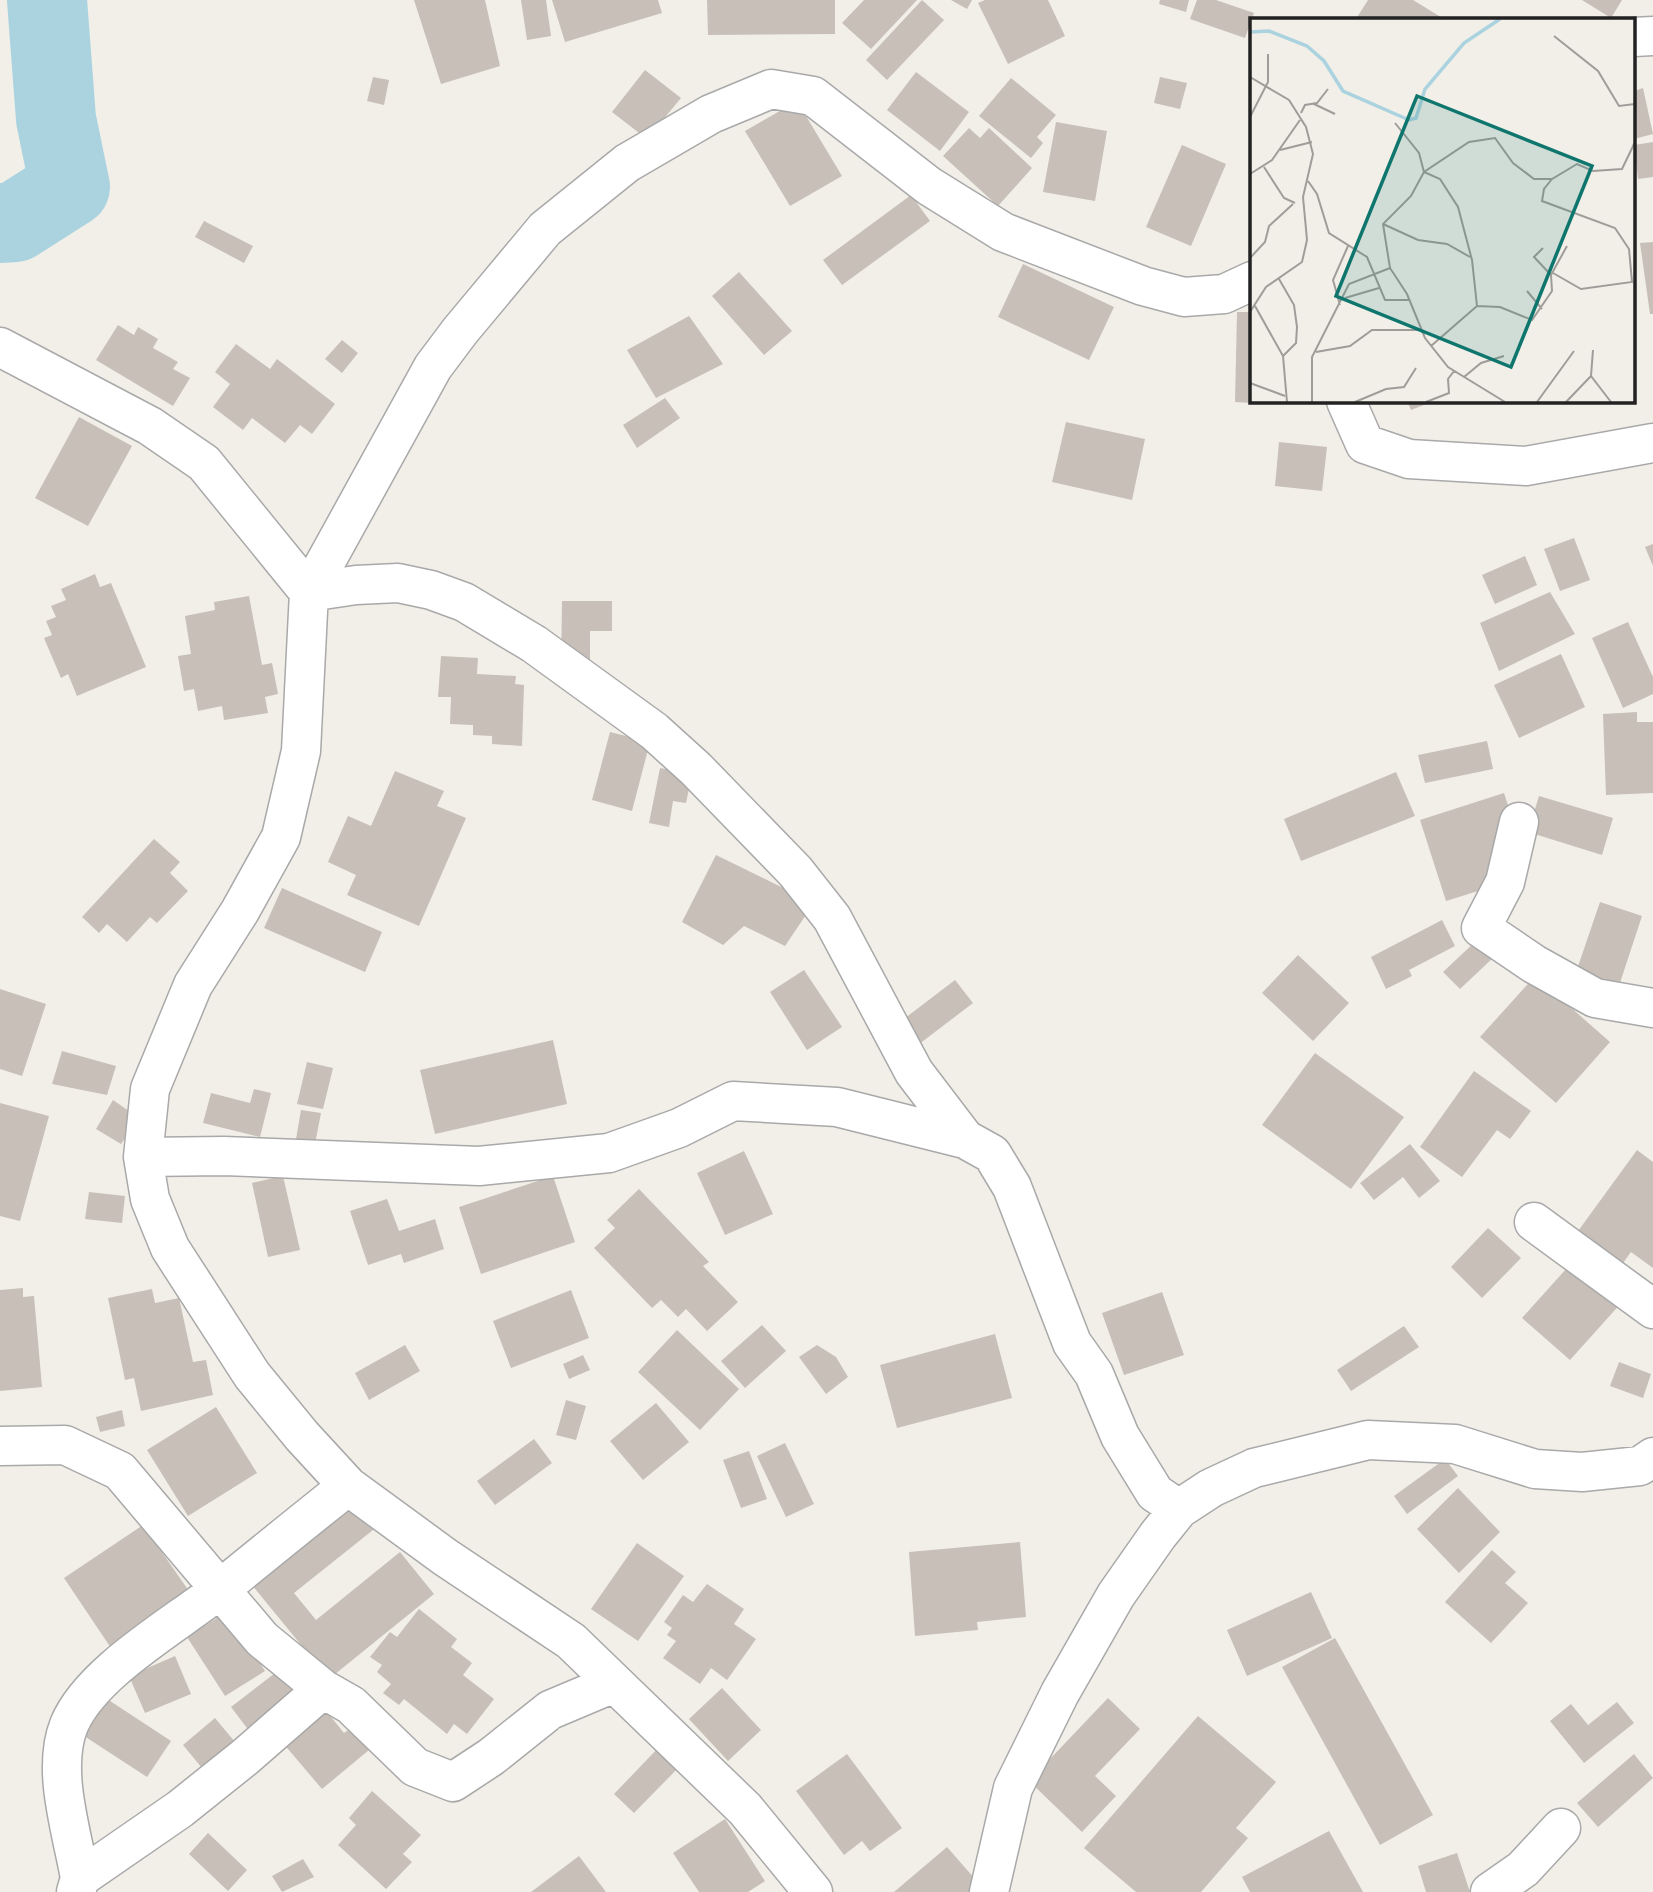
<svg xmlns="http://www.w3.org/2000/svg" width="1653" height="1892" font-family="Rubik,sans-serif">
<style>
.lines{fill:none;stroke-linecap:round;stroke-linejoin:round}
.river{stroke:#aad3df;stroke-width:80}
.building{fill:#c7bfb8}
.street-casing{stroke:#a9a9a9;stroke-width:41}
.street{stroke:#fff;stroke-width:38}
.inset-river{fill:none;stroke:#aad3df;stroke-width:3.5}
.inset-road{fill:none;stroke:#9f9d99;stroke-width:2}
.view{fill:#0f766e;fill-opacity:0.15;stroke:#0f766e;stroke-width:3.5}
.inset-edge{fill:none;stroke:#222;stroke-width:3.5}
</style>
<rect width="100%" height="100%" fill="#f2efe9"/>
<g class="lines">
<!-- river -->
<path class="river" d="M 0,223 L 15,222 L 70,187 L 56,119 L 47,0"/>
</g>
<!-- building -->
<path class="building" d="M 414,0 L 485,0 L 500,66 L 441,84 Z
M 521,0 L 546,0 L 551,36 L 527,40 Z
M 552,0 L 658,0 L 662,13 L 565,42 Z
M 707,0 L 835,0 L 835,34 L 708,35 Z
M 864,0 L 917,0 L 871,49 L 842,23 Z
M 922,0 L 944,20 L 887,80 L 866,60 Z
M 951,0 L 972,0 L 967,9 Z
M 985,0 L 1048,0 L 1065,36 L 1008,64 L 978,3 Z
M 1160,0 L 1189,0 L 1186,12 L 1159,4 Z
M 1197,0 L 1216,0 L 1254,13 L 1245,38 L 1190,19 Z
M 1368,0 L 1413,0 L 1444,19 L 1356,19 Z
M 1582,0 L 1622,0 L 1611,18 Z
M 645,70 L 681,98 L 647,139 L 612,112 Z
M 916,72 L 969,112 L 940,151 L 887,110 Z
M 373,77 L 389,80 L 384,105 L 367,101 Z
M 1160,77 L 1187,83 L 1180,109 L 1154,103 Z
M 1011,78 L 1056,115 L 1037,137 L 1043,143 L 1031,158 L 979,116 Z
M 1643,88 L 1653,134 L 1634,139 L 1634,91 Z
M 797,101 L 842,176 L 790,206 L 745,131 Z
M 1056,122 L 1107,131 L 1095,201 L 1043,192 Z
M 969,128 L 980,138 L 989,128 L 1032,168 L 998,206 L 943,156 Z
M 1653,142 L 1653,177 L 1638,179 L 1634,145 Z
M 1182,145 L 1226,164 L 1191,246 L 1146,227 Z
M 911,195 L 930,221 L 842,285 L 823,260 Z
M 204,221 L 253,246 L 244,263 L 195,237 Z
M 1653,242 L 1653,314 L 1650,314 L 1640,243 Z
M 1023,264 L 1114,307 L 1089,360 L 998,317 Z
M 739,272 L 792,331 L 764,355 L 712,296 Z
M 1237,312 L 1252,312 L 1252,403 L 1235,402 Z
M 689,316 L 723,364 L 656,398 L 627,350 Z
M 118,325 L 134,335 L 138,327 L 158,339 L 153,348 L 178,362 L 173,369 L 190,378 L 173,406 L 96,360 Z
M 342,340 L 358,353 L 342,373 L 325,359 Z
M 236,344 L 270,369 L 277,359 L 335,404 L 312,434 L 300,425 L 285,443 L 252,418 L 243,430 L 213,407 L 230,384 L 215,372 Z
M 665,398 L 680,418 L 637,448 L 623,425 Z
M 1275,401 L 1315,401 L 1315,404 L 1275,403 Z
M 1407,401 L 1434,401 L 1411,410 Z
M 79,417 L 132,446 L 88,526 L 35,498 Z
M 1066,422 L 1145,439 L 1132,500 L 1052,482 Z
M 1279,442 L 1327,447 L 1322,491 L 1275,486 Z
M 1574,538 L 1590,580 L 1560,591 L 1544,549 Z
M 1653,544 L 1653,566 L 1645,547 Z
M 1525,556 L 1537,585 L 1495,604 L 1482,575 Z
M 95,574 L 100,587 L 111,583 L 146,667 L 77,696 L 68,674 L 61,678 L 44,638 L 52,635 L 46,621 L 56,617 L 51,606 L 66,600 L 61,589 Z
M 1550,592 L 1575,634 L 1499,671 L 1480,623 Z
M 249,596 L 262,665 L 272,663 L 278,694 L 265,697 L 268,713 L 224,720 L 222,706 L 198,711 L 194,689 L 184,691 L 178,656 L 191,654 L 185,616 L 215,610 L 214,602 Z
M 562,601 L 612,601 L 612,631 L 590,631 L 590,665 L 561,666 Z
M 1628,622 L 1653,677 L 1653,694 L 1623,708 L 1592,638 Z
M 1561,654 L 1585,707 L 1519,738 L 1494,685 Z
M 441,656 L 478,658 L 477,674 L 516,676 L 515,684 L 524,685 L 522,746 L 492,744 L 492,736 L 473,735 L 473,725 L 450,724 L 451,697 L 438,697 Z
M 1637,712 L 1637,722 L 1653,722 L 1653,793 L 1606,795 L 1603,714 Z
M 610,732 L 650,742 L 632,811 L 592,800 Z
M 1487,741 L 1493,769 L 1425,783 L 1418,755 Z
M 660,768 L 692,774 L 686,803 L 673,801 L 669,827 L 649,823 Z
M 395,771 L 444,791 L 437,806 L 466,818 L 419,926 L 347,895 L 356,875 L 328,862 L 348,816 L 371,826 Z
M 1396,772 L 1415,816 L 1301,861 L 1284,819 Z
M 1504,793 L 1516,830 L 1510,881 L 1446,901 L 1420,820 Z
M 1539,796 L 1613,818 L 1602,855 L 1528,832 Z
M 154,839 L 180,862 L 170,873 L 188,891 L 157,923 L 150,917 L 127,942 L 107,924 L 99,933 L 82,917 Z
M 716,855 L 814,903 L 785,946 L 744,926 L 723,945 L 682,922 Z
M 282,888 L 382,932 L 365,972 L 264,928 Z
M 1600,902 L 1642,916 L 1615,998 L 1572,984 Z
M 1442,920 L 1455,946 L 1409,970 L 1412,976 L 1386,989 L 1371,957 Z
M 1478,939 L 1494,957 L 1460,989 L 1443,972 Z
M 1298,955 L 1349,1003 L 1313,1041 L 1262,993 Z
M 804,970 L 842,1027 L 807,1050 L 770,992 Z
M 1535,976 L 1610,1042 L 1556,1103 L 1480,1037 Z
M 955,980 L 973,1003 L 914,1048 L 896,1025 Z
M 0,989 L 46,1004 L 22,1076 L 0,1069 Z
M 553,1040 L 567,1104 L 435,1134 L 420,1070 Z
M 62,1051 L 116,1066 L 107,1095 L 52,1084 Z
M 1315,1053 L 1404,1117 L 1351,1189 L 1262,1125 Z
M 307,1062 L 333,1068 L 323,1109 L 297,1104 Z
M 1474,1071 L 1531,1111 L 1510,1139 L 1497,1130 L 1462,1177 L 1420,1147 Z
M 254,1089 L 271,1093 L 260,1137 L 203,1123 L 211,1093 L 250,1103 Z
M 113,1100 L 139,1118 L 121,1144 L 96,1129 Z
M 0,1103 L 49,1116 L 20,1221 L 0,1216 Z
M 301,1110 L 321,1113 L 314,1149 L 295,1145 Z
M 1410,1144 L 1440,1181 L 1419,1198 L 1403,1177 L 1374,1200 L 1360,1183 Z
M 1637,1150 L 1653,1162 L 1653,1268 L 1631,1252 L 1618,1270 L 1573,1238 Z
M 744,1151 L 773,1214 L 725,1235 L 697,1173 Z
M 283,1176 L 300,1250 L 268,1257 L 252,1183 Z
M 553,1176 L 575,1242 L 481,1274 L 459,1207 Z
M 639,1189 L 709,1262 L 703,1266 L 738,1302 L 707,1331 L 686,1309 L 678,1317 L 661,1300 L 652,1308 L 594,1248 L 615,1228 L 607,1220 Z
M 89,1192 L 125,1196 L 122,1223 L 85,1219 Z
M 387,1199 L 399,1231 L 435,1219 L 444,1249 L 404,1263 L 401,1254 L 368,1265 L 350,1211 Z
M 1488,1228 L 1521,1258 L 1482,1298 L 1451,1267 Z
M 1576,1258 L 1623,1301 L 1570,1360 L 1522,1318 Z
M 23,1288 L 23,1297 L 34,1296 L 42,1387 L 0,1391 L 0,1290 Z
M 152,1289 L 155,1303 L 179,1298 L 193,1362 L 206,1360 L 213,1395 L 141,1411 L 134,1378 L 125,1380 L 108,1298 Z
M 571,1290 L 589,1338 L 511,1368 L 493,1321 Z
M 1162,1292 L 1184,1355 L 1124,1375 L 1102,1313 Z
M 762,1325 L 786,1351 L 745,1388 L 721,1361 Z
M 1404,1326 L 1419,1347 L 1351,1391 L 1337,1370 Z
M 677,1330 L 739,1389 L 700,1430 L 638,1372 Z
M 995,1334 L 1012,1398 L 897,1428 L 880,1365 Z
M 405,1345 L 420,1371 L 369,1400 L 355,1373 Z
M 817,1345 L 836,1357 L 848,1377 L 826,1394 L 799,1357 Z
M 583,1355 L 590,1370 L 569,1379 L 563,1364 Z
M 1619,1362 L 1651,1374 L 1643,1398 L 1610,1386 Z
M 566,1400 L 586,1406 L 576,1440 L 556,1435 Z
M 656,1403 L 689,1442 L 643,1480 L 610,1441 Z
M 216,1407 L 257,1473 L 188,1516 L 147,1450 Z
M 122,1410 L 125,1426 L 100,1432 L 96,1417 Z
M 534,1439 L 552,1463 L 495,1505 L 477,1481 Z
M 785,1443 L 814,1504 L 786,1517 L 757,1456 Z
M 749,1451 L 767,1499 L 741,1508 L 723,1460 Z
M 1445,1459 L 1458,1476 L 1407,1514 L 1394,1496 Z
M 1458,1488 L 1500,1532 L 1459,1573 L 1417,1529 Z
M 352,1494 L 378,1526 L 294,1593 L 316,1620 L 400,1552 L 434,1594 L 329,1679 L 247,1579 Z
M 143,1525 L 191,1594 L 111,1648 L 64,1578 Z
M 1020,1542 L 1026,1617 L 977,1622 L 978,1630 L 915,1636 L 909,1552 Z
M 637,1543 L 684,1576 L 638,1641 L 591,1609 Z
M 1492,1550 L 1516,1572 L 1505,1583 L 1528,1603 L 1491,1643 L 1445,1602 Z
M 707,1584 L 744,1609 L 734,1624 L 756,1639 L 727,1680 L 711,1668 L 700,1684 L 663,1658 L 676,1641 L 667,1635 L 672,1628 L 664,1622 L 683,1595 L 693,1602 Z
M 1311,1592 L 1332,1638 L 1247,1676 L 1227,1630 Z
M 419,1609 L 457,1639 L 451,1647 L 472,1663 L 463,1675 L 494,1699 L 467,1734 L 454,1724 L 447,1734 L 404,1699 L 399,1705 L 383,1693 L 391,1684 L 377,1672 L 382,1665 L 370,1657 L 390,1632 L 397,1637 Z
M 228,1611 L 265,1671 L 225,1696 L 187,1637 Z
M 1335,1638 L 1433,1815 L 1380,1845 L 1282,1667 Z
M 175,1656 L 191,1694 L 145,1713 L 129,1676 Z
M 279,1670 L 301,1699 L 253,1736 L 231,1707 Z
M 722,1688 L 761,1730 L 728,1761 L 689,1719 Z
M 101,1695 L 171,1741 L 147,1777 L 78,1732 Z
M 1108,1698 L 1140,1729 L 1095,1776 L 1116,1796 L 1082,1832 L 1029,1781 Z
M 1617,1702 L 1634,1723 L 1584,1763 L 1550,1721 L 1571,1704 L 1588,1725 Z
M 323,1707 L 344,1733 L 351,1728 L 369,1750 L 322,1789 L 282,1742 Z
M 1198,1716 L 1276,1782 L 1236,1828 L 1248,1838 L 1201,1892 L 1136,1892 L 1084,1848 Z
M 215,1718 L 240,1748 L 207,1774 L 183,1745 Z
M 661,1745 L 681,1765 L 634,1813 L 614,1794 Z
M 847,1754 L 902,1828 L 870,1851 L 862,1841 L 844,1855 L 796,1791 Z
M 1634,1754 L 1653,1778 L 1598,1827 L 1577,1803 Z
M 372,1791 L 421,1835 L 403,1854 L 412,1862 L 386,1889 L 338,1845 L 356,1825 L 349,1818 Z
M 725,1819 L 765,1881 L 748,1892 L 699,1892 L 673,1853 Z
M 1329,1831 L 1363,1892 L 1250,1892 L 1242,1877 Z
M 208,1833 L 247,1870 L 228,1891 L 189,1854 Z
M 947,1847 L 982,1887 L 977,1892 L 894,1892 Z
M 1457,1853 L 1470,1892 L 1426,1892 L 1418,1866 Z
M 579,1856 L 606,1892 L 531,1892 Z
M 303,1859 L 314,1877 L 282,1892 L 272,1876 Z"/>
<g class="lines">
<!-- street casing -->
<g class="street-casing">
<path id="street" d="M 1634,37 L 1653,36
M 0,347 L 150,426 L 204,463 L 309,592 L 356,585 L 398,583 L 431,590 L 464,602 L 534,644 L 654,731 L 696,769 L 795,871 L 832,918 L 914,1072 L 965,1139 L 992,1154 L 1012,1187 L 1072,1343 L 1094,1374 L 1120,1436 L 1155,1493 L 1179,1509
M 1346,401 L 1365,444 L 1409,459 L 1526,466 L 1653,443
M 1519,822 L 1505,882 L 1481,928 L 1534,964 L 1595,998 L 1653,1008
M 143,1157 L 224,1156 L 479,1166 L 609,1153 L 679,1128 L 733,1101 L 837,1107 L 965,1139
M 1534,1222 L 1653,1309
M 0,1446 L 65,1445 L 120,1471 L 262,1639 L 323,1689 L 351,1705 L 415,1767 L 453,1782 L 491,1757 L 550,1710 L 614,1683
M 80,1878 L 180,1809 L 245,1757 L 323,1689
M 76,1892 L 80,1878 C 72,1832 51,1770 69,1725 C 91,1672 175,1625 219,1590 C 262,1555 305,1520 348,1486
M 813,1892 L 745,1809 L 571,1641 L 445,1557 L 348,1486 L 302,1436 L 252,1375 L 170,1248 L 150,1199 L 143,1157 L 150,1089 L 193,985 L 240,911 L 281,837 L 301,751 L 309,592 L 433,367 L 460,331 L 545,229 L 627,163 L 711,114 L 771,89 L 813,96 L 929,186 L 1003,232 L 1143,286 L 1184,297 L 1224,294 L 1252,281
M 989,1892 L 1013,1788 L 1060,1693 L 1116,1595 L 1158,1535 L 1179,1509 L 1211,1488 L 1254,1468 L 1368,1440 L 1455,1444 L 1535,1469 L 1582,1472 L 1640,1466 L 1653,1457
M 1490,1892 L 1523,1869 L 1561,1828"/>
</g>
<!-- street -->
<use href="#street" class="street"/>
</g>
<!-- overview -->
<g transform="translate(1250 18)">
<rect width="385" height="385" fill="#f2efe9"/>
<path class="inset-river" d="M 0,14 L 19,13 L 57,28 L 74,43 L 93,73 L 159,102 L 166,100 L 175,71 L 214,25 L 250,1"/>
<path class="inset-road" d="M 304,18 L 348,53 L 369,88 L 385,86M 0,59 L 39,82 L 56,109 L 63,136 L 53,179 L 57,222 L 52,244 L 16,269 L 0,294M 64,86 L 85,96M 51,95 L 55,87 L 67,85 L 78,71M 0,99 L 18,64 L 18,36M 145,105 L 169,135 L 174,154 L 190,161 L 208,189 L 222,242 L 227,288M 30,132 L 62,124M 14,149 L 34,180 L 45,185M 0,156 L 22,142 L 50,102M 302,161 L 294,171 L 292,183 L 365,210 L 379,231 L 382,264 L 331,271 L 303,255M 58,163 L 67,176 L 79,215 L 117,239 L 135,282 L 160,282M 133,206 L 168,222 L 197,226 L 220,239M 0,240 L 15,224 L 19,208 L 43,186M 301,257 L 317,228M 29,261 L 44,287 L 47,309 L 46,325 L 33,338M 277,273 L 292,291M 95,280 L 129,270M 90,287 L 83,262 L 98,228M 5,288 L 33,338 L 37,384M 181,328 L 227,288 L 250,289 L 282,302 L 302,273 L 301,257 L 284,239 L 293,230M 343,332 L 341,358 L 361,384M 66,334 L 100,328 L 122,312 L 172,312M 214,359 L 231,345 L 254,338M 0,365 L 35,378M 62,384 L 62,339 L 99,266 L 140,250M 105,384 L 136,371 L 154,369 L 166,350M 176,384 L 199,375 L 198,361 L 204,353M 255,384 L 198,349 L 175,320 L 157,276 L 140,250 L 133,206 L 161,178 L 174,154 L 219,124 L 245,120 L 263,145 L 284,161 L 302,161 L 327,146 L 343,153 L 372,151 L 385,124M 287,384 L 324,333M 316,384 L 341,358"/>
<path class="view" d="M 167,78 L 342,148 L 261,349 L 86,278 Z"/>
<rect width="385" height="385" class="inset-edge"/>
</g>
</svg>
